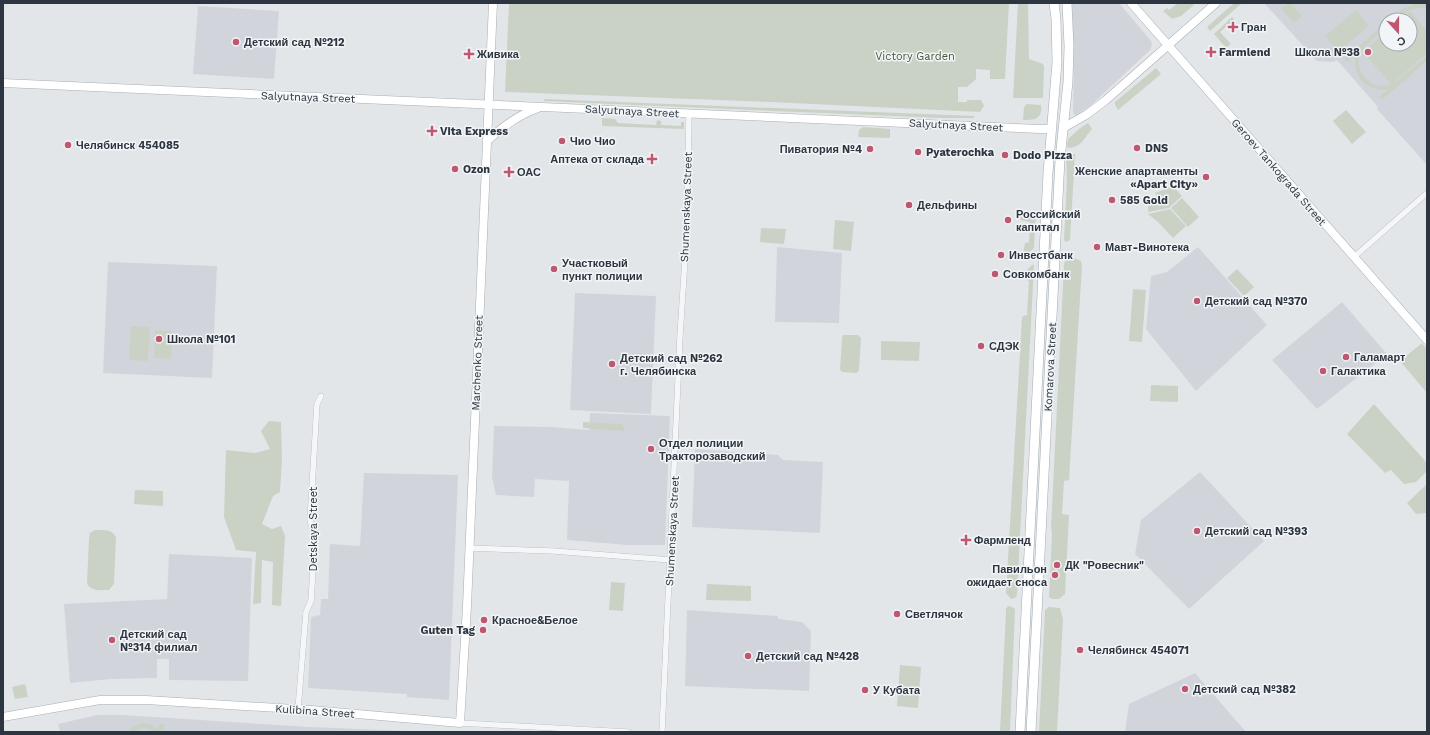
<svg xmlns="http://www.w3.org/2000/svg" width="1430" height="735" font-family="'Work Sans',sans-serif">
<style>
.built{fill:#d1d5db;fill-rule:evenodd}
.green{fill:#cad2c5}
.lines{fill:none;stroke-linecap:round;stroke-linejoin:round}
.street-casing{stroke:#a9adb3;stroke-width:6}
.secondary-casing{stroke:#a9adb3;stroke-width:9}
.primary-casing{stroke:#a3acb4;stroke-width:10}
.street{stroke:#f5f6f8;stroke-width:5.5}
.secondary{stroke:#fff;stroke-width:8}
.primary{stroke:#fff;stroke-width:9}
.poi-dot{fill:#c05770;stroke:#f2f5f7;stroke-width:1.5}
.labels{text-anchor:middle;stroke-width:3;stroke-linejoin:round;paint-order:stroke}
.poi-label{font-size:11px;font-weight:bold;fill:#2d3540;stroke:#f2f5f7;text-anchor:start}
.park-label{font-size:11px;fill:#445a3b;stroke:#f2f5f7}
.street-label{font-size:11px;fill:#2d3540;stroke:#f2f5f7}
</style>
<rect width="100%" height="100%" fill="#e3e6e9"/>
<!-- built -->
<path class="built" d="M 1072,3 L 1119,3 L 1142,30 L 1151,41 L 1152,45 L 1150,50 L 1089,107 L 1076,115 L 1074,115 L 1073,112 L 1074,53 Z
M 1264,3 L 1427,3 L 1427,165 L 1377,109 L 1378,107 L 1337,60 L 1333,62 L 1317,61 ZM 1386,20 L 1410,20 L 1410,44 L 1386,44 Z
M 198,6 L 279,11 L 274,79 L 193,74 Z
M 777,247 L 842,253 L 839,323 L 775,322 Z
M 1198,247 L 1267,325 L 1196,391 L 1146,329 L 1151,276 L 1167,272 Z
M 108,262 L 217,266 L 212,378 L 103,373 Z
M 575,293 L 656,296 L 651,414 L 570,410 Z
M 1342,302 L 1387,354 L 1317,409 L 1272,360 Z
M 590,413 L 670,416 L 665,545 L 627,545 L 567,540 L 569,481 L 535,479 L 534,497 L 496,495 L 492,477 L 494,426 L 550,427 L 589,430 Z
M 695,449 L 778,455 L 783,460 L 823,462 L 820,533 L 692,527 Z
M 1200,472 L 1264,541 L 1189,609 L 1135,554 L 1141,520 Z
M 364,473 L 458,475 L 449,700 L 407,697 L 407,694 L 308,688 L 311,617 L 320,615 L 321,599 L 328,599 L 330,544 L 360,546 Z
M 169,554 L 252,558 L 248,681 L 169,680 L 169,659 L 157,659 L 157,678 L 111,679 L 70,683 L 64,604 L 167,599 Z
M 687,610 L 777,616 L 779,619 L 802,622 L 811,631 L 809,691 L 685,686 Z
M 1195,673 L 1246,732 L 1125,732 L 1129,704 Z
M 97,715 L 122,715 L 311,727 L 435,732 L 60,732 L 58,724 Z"/>
<!-- green -->
<path class="green" d="M 509,3 L 1009,3 L 1005,79 L 990,79 L 990,70 L 976,69 L 976,79 L 967,87 L 958,87 L 958,102 L 967,102 L 967,100 L 981,100 L 984,106 L 980,112 L 770,102 L 505,92 Z
M 1018,3 L 1028,3 L 1029,59 L 1043,64 L 1044,67 L 1043,98 L 1013,98 Z
M 1178,3 L 1191,3 L 1194,5 L 1181,16 L 1172,19 L 1163,11 L 1167,8 L 1169,10 Z
M 1234,3 L 1242,3 L 1210,31 L 1207,27 Z
M 1288,3 L 1290,3 L 1302,16 L 1294,23 L 1281,8 Z
M 1418,3 L 1427,4 L 1427,9 C 1406,4 1405,20 1390,20 L 1404,8 Z
M 1356,10 L 1369,26 L 1338,52 L 1325,36 Z
M 1410,11 L 1427,31 L 1427,53 L 1392,84 L 1398,80 L 1427,56 L 1427,61 L 1382,100 L 1379,97 L 1387,90 C 1365,91 1352,76 1356,54 L 1347,62 L 1344,59 L 1386,23 L 1386,29 C 1378,35 1366,43 1361,52 C 1352,72 1372,91 1391,84 L 1363,52 L 1386,32 L 1386,44 L 1410,44 L 1410,20 L 1399,20 Z
M 1232,17 L 1234,20 L 1220,32 L 1231,44 L 1226,48 L 1214,34 Z
M 1156,68 L 1161,74 L 1118,110 L 1115,105 L 1115,102 Z
M 544,99 L 974,116 L 974,118 L 940,118 L 588,103 L 544,101 Z
M 1027,104 L 1041,105 C 1043,119 1034,120 1023,120 L 1024,107 Z
M 1346,110 L 1366,132 L 1352,144 L 1333,121 Z
M 602,118 L 615,119 L 618,123 L 656,125 L 657,120 L 661,121 L 661,125 L 681,126 L 681,122 L 684,122 L 684,129 L 602,126 Z
M 1088,123 L 1092,129 C 1084,138 1081,148 1068,148 L 1067,146 L 1068,139 L 1079,129 Z
M 863,127 L 890,129 L 890,138 L 858,137 L 859,130 Z
M 1066,153 L 1075,154 L 1070,240 L 1066,242 L 1064,240 L 1067,179 Z
M 1173,186 L 1182,196 L 1169,208 L 1148,212 L 1149,199 L 1151,201 L 1157,196 L 1155,193 Z
M 1182,198 L 1199,217 L 1188,227 L 1171,208 Z
M 1170,209 L 1186,226 L 1173,238 L 1158,222 L 1148,214 Z
M 1022,213 L 1036,214 L 1034,248 L 1026,255 L 1023,254 L 1025,243 L 1029,242 L 1030,222 L 1020,220 Z
M 835,220 L 854,222 L 851,251 L 833,249 Z
M 761,228 L 786,229 L 784,244 L 760,242 Z
M 1070,258 L 1077,259 L 1081,261 L 1082,266 L 1069,480 L 1064,481 L 1062,514 L 1069,515 L 1065,594 L 1059,599 L 1052,599 L 1049,597 L 1052,533 L 1051,528 L 1064,265 L 1065,260 Z
M 1032,265 L 1034,265 L 1017,595 L 1015,598 L 1011,599 L 1006,593 L 1022,318 L 1023,316 L 1027,315 L 1029,281 L 1024,279 L 1025,272 Z
M 1237,269 L 1254,287 L 1244,296 L 1227,278 Z
M 1133,289 L 1146,290 L 1142,342 L 1129,341 Z
M 131,326 L 150,327 L 148,361 L 129,360 Z
M 155,330 L 172,331 L 171,359 L 154,358 Z
M 843,335 L 858,335 L 861,338 L 859,370 L 857,373 L 842,372 L 840,370 L 842,338 Z
M 881,341 L 920,342 L 919,361 L 881,360 Z
M 1422,343 L 1427,349 L 1427,393 L 1400,361 Z
M 1151,385 L 1178,386 L 1178,402 L 1150,401 Z
M 1374,404 L 1427,463 L 1427,471 L 1416,482 L 1404,484 L 1391,470 L 1385,473 L 1347,434 Z
M 269,421 L 281,422 L 282,458 L 280,492 L 273,496 L 262,524 L 272,529 L 281,526 L 285,536 L 281,606 L 272,605 L 273,562 L 262,560 L 261,603 L 253,604 L 256,552 L 236,550 L 224,517 L 226,450 L 255,453 L 270,449 L 261,431 Z
M 583,422 L 621,424 L 623,425 L 625,431 L 583,428 Z
M 1427,484 L 1427,513 L 1416,514 L 1407,503 Z
M 135,490 L 163,491 L 163,506 L 134,504 Z
M 95,530 C 103,530 112,529 116,537 L 114,584 L 109,590 C 101,590 92,592 87,584 L 89,538 L 90,533 Z
M 611,582 L 625,583 L 623,611 L 609,610 Z
M 707,584 L 751,586 L 751,601 L 706,600 Z
M 1008,606 L 1012,607 L 1015,609 L 1010,732 L 1000,732 L 1006,612 L 1006,609 Z
M 1049,607 L 1060,608 L 1063,619 L 1057,732 L 1039,732 L 1045,610 Z
M 900,665 L 921,667 L 918,708 L 897,706 Z
M 25,684 L 28,697 L 15,699 L 12,687 Z
M 142,723 L 152,725 L 158,730 L 159,724 L 164,724 L 163,732 L 153,732 L 148,729 L 143,728 L 134,732 L 127,732 L 133,726 Z"/>
<g class="lines">
<!-- street casing -->
<g class="street-casing">
<path id="street" d="M 1354,257 L 1427,193
M 469,548 L 553,551 L 671,560
M 298,709 L 306,612 L 311,601 L 315,538 L 310,520 L 317,404 L 321,396
M 460,723 L 628,732
M 662,732 L 680,336 L 687,228 L 689,113"/>
</g>
<!-- secondary casing -->
<g class="secondary-casing">
<path id="secondary" d="M 1131,3 L 1427,340
M 3,83 C 349,100 695,112 1040,129 L 1051,129
M 1063,128 L 1086,115 L 1106,100 L 1216,3
M 487,141 C 502,127 518,115 538,108
M 3,717 L 100,700 L 146,700 L 311,710 L 460,723 L 467,606 L 493,3"/>
</g>
<!-- primary casing -->
<g class="primary-casing">
<path id="primary" d="M 1020,732 L 1048,173 L 1057,62 L 1056,19 L 1054,3
M 1031,732 L 1060,159 L 1068,82 L 1069,46 L 1067,3"/>
</g>
<!-- street -->
<use href="#street" class="street"/>
<!-- secondary -->
<use href="#secondary" class="secondary"/>
<!-- primary -->
<use href="#primary" class="primary"/>
</g>
<!-- markers -->
<g class="poi-dot">
<path d="M1231 21h4v4h4v4h-4v4h-4v-4h-4v-4h4z"/>
<circle cx="236" cy="42" r="4"/>
<path d="M1209 46h4v4h4v4h-4v4h-4v-4h-4v-4h4z"/>
<circle cx="1368" cy="52" r="4"/>
<path d="M467 48h4v4h4v4h-4v4h-4v-4h-4v-4h4z"/>
<path d="M430 125h4v4h4v4h-4v4h-4v-4h-4v-4h4z"/>
<circle cx="562" cy="141" r="4"/>
<circle cx="68" cy="145" r="4"/>
<circle cx="1137" cy="148" r="4"/>
<circle cx="870" cy="149" r="4"/>
<circle cx="918" cy="152" r="4"/>
<circle cx="1005" cy="155" r="4"/>
<path d="M650 153h4v4h4v4h-4v4h-4v-4h-4v-4h4z"/>
<circle cx="455" cy="169" r="4"/>
<path d="M507 166h4v4h4v4h-4v4h-4v-4h-4v-4h4z"/>
<circle cx="1206" cy="177" r="4"/>
<circle cx="1112" cy="200" r="4"/>
<circle cx="909" cy="205" r="4"/>
<circle cx="1008" cy="220" r="4"/>
<circle cx="1097" cy="247" r="4"/>
<circle cx="1001" cy="255" r="4"/>
<circle cx="554" cy="269" r="4"/>
<circle cx="995" cy="274" r="4"/>
<circle cx="1197" cy="301" r="4"/>
<circle cx="159" cy="339" r="4"/>
<circle cx="981" cy="346" r="4"/>
<circle cx="1346" cy="357" r="4"/>
<circle cx="612" cy="364" r="4"/>
<circle cx="1323" cy="371" r="4"/>
<circle cx="651" cy="449" r="4"/>
<circle cx="1197" cy="531" r="4"/>
<path d="M964 534h4v4h4v4h-4v4h-4v-4h-4v-4h4z"/>
<circle cx="1057" cy="565" r="4"/>
<circle cx="1055" cy="575" r="4"/>
<circle cx="897" cy="614" r="4"/>
<circle cx="484" cy="620" r="4"/>
<circle cx="483" cy="630" r="4"/>
<circle cx="112" cy="640" r="4"/>
<circle cx="1080" cy="650" r="4"/>
<circle cx="748" cy="656" r="4"/>
<circle cx="1185" cy="689" r="4"/>
<circle cx="865" cy="690" r="4"/>
</g>
<g class="labels">
<!-- poi labels -->
<g class="poi-label">
<text x="1241" y="31">Гран</text>
<text x="244" y="46">Детский сад №212</text>
<text x="1219" y="56">Farmlend</text>
<text x="1360" y="56" text-anchor="end">Школа №38</text>
<text x="477" y="58">Живика</text>
<text x="440" y="135">Vita Express</text>
<text x="570" y="145">Чио Чио</text>
<text x="76" y="149">Челябинск 454085</text>
<text x="1145" y="152">DNS</text>
<text x="862" y="153" text-anchor="end">Пиватория №4</text>
<text x="926" y="156">Pyaterochka</text>
<text x="1013" y="159">Dodo Pizza</text>
<text x="644" y="163" text-anchor="end">Аптека от склада</text>
<text x="463" y="173">Ozon</text>
<text x="1198" y="175" text-anchor="end">Женские апартаменты<tspan x="1198" dy="13">«Apart City»</tspan></text>
<text x="517" y="176">ОАС</text>
<text x="1120" y="204">585 Gold</text>
<text x="917" y="209">Дельфины</text>
<text x="1016" y="218">Российский<tspan x="1016" dy="13">капитал</tspan></text>
<text x="1105" y="251">Мавт-Винотека</text>
<text x="1009" y="259">Инвестбанк</text>
<text x="562" y="267">Участковый<tspan x="562" dy="13">пункт полиции</tspan></text>
<text x="1003" y="278">Совкомбанк</text>
<text x="1205" y="305">Детский сад №370</text>
<text x="167" y="343">Школа №101</text>
<text x="989" y="350">СДЭК</text>
<text x="1354" y="361">Галамарт</text>
<text x="620" y="362">Детский сад №262<tspan x="620" dy="13">г. Челябинска</tspan></text>
<text x="1331" y="375">Галактика</text>
<text x="659" y="447">Отдел полиции<tspan x="659" dy="13">Тракторозаводский</tspan></text>
<text x="1205" y="535">Детский сад №393</text>
<text x="974" y="544">Фармленд</text>
<text x="1065" y="569">ДК "Ровесник"</text>
<text x="1047" y="573" text-anchor="end">Павильон<tspan x="1047" dy="13">ожидает сноса</tspan></text>
<text x="905" y="618">Светлячок</text>
<text x="492" y="624">Красное&amp;Белое</text>
<text x="475" y="634" text-anchor="end">Guten Tag</text>
<text x="120" y="638">Детский сад<tspan x="120" dy="13">№314 филиал</tspan></text>
<text x="1088" y="654">Челябинск 454071</text>
<text x="756" y="660">Детский сад №428</text>
<text x="1193" y="693">Детский сад №382</text>
<text x="873" y="694">У Кубата</text>
</g>
<!-- park labels -->
<g class="park-label">
<text x="915" y="60">Victory Garden</text>
</g>
<!-- street labels -->
<g class="street-label">
<text transform="translate(308 97) rotate(2)" y="4">Salyutnaya Street</text>
<text transform="translate(632 111) rotate(3)" y="4">Salyutnaya Street</text>
<text transform="translate(956 125) rotate(3)" y="4">Salyutnaya Street</text>
<text transform="translate(1279 172) rotate(49)" y="4">Geroev Tankograda Street</text>
<text transform="translate(686 207) rotate(-88)" y="4">Shumenskaya Street</text>
<text transform="translate(477 363) rotate(-88)" y="4">Marchenko Street</text>
<text transform="translate(1050 367) rotate(-87)" y="4">Komarova Street</text>
<text transform="translate(313 529) rotate(-90)" y="4">Detskaya Street</text>
<text transform="translate(672 531) rotate(-87)" y="4">Shumenskaya Street</text>
<text transform="translate(315 711) rotate(4)" y="4">Kulibina Street</text>
</g>
</g>
<!-- border -->
<rect width="1430" height="735" fill="none" stroke="#2d3540" stroke-width="8"/>
<!-- north arrow -->
<g transform="translate(1398 32) rotate(159)"><circle r="19" fill="#f2f5f7" stroke="#a3a8ae"/>
<path d="M0-3L7 15L0 10L-7 15Z" fill="#c05770"/>
<text y="-6" font-size="11" font-weight="bold" text-anchor="middle" fill="#2d3540">С</text>
</g>
</svg>
